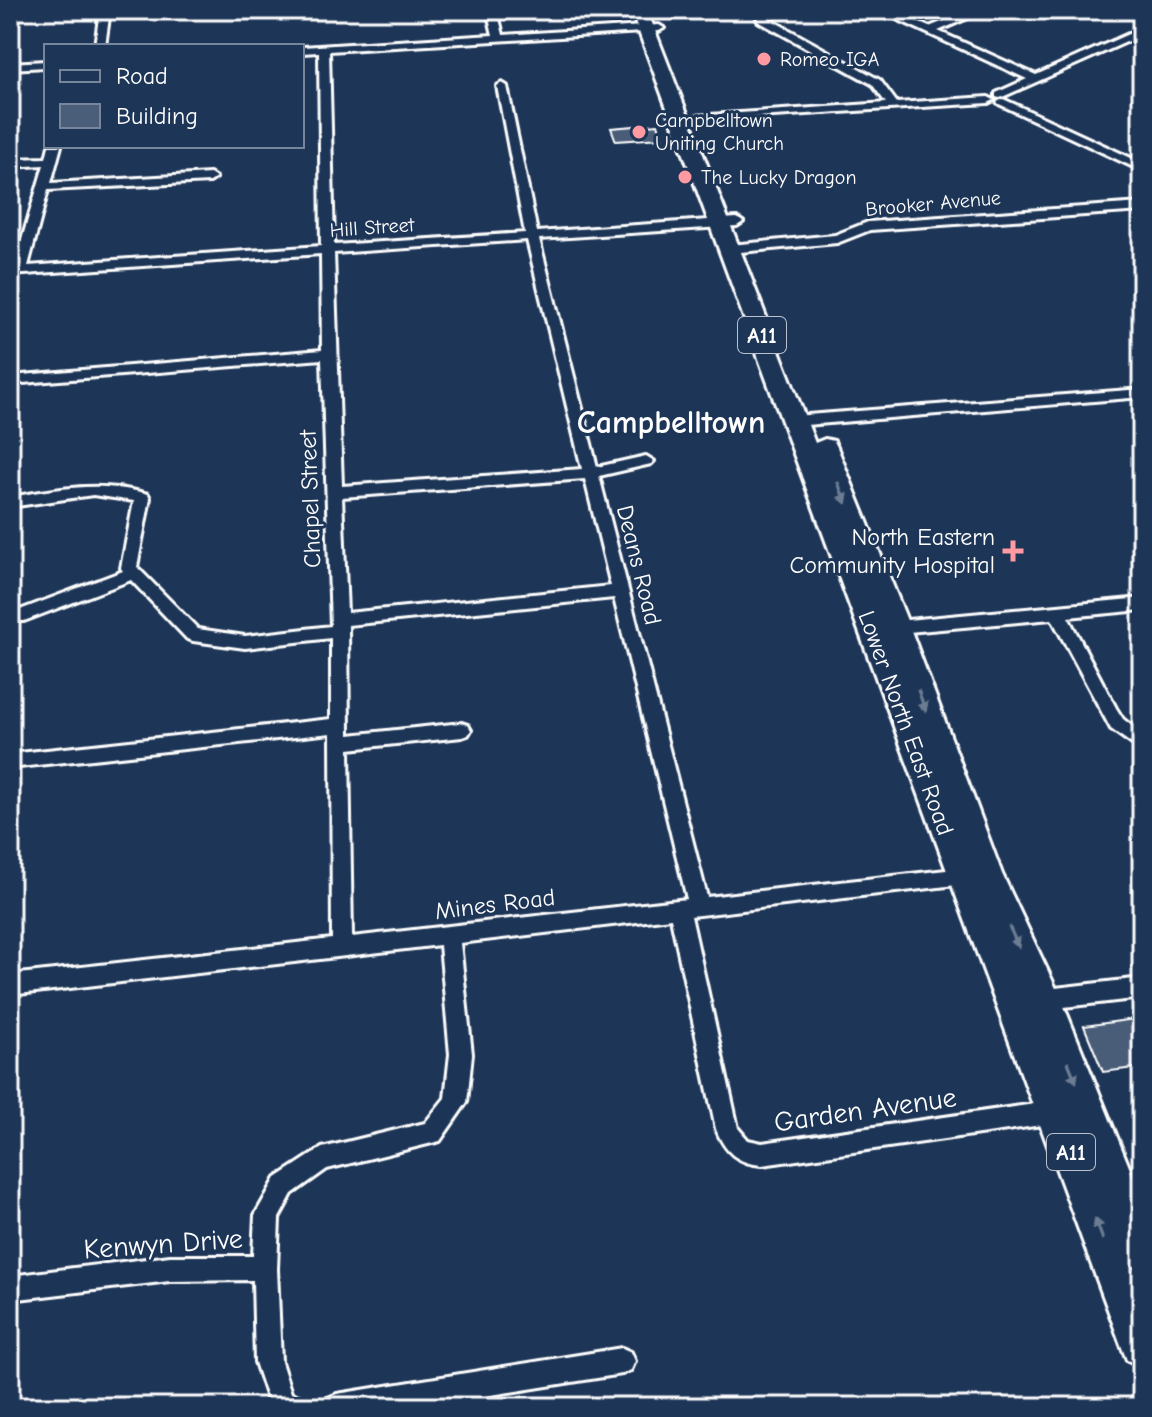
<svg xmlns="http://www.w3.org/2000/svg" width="1152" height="1417" font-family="'Comic Neue',sans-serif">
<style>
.building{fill:#4a5d79;stroke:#fff;stroke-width:2}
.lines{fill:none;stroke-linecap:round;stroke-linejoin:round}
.street-casing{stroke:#fff;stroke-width:6}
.primary-casing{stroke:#fff;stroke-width:6}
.street{fill:#1d3557;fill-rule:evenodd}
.primary{fill:#1d3557;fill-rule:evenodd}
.oneway{fill:#6c7c92}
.poi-dot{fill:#ff9aa2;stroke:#1d3557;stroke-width:3}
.labels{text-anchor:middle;stroke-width:6;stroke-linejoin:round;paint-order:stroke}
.far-poi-label{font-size:20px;fill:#fff;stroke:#1d3557;text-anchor:start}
.far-street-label{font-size:20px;fill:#fff;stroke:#1d3557}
.shield{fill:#1d3557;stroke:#bbc2cd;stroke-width:2}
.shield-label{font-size:22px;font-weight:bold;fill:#fff}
.street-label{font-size:24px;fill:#fff;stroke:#1d3557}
.poi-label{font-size:24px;fill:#fff;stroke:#1d3557;text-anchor:end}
.near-street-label{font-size:28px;fill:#fff;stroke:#1d3557}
.district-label{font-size:32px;font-weight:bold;fill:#fff;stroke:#1d3557}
</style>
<rect width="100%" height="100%" fill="#1d3557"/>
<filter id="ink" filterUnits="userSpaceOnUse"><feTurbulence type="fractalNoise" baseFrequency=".0125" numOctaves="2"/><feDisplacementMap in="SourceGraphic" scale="16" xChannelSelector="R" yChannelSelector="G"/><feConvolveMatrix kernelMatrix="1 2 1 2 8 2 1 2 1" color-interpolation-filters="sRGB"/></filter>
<g filter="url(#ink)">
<!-- building -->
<path class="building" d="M 658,124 L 662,138 L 616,141 L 611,128 Z
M 1142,1018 L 1142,1067 L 1103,1072 L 1084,1026 Z"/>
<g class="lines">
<!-- street casing -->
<g class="street-casing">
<path id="street" d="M 10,10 L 36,10 L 10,14 Z
M 100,10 L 110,10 L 105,46 L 95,46 Z
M 487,10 L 497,10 L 503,35 L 659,25 L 664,28 L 659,31 L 329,51 L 334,245 L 525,233 L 497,86 L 502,83 L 507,86 L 537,232 L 737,218 L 743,222 L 737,226 L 539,239 L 597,467 L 646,456 L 654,461 L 651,464 L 599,476 L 707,897 L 973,867 L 980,869 L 983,875 L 980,881 L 973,883 L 691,916 L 738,1128 L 748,1140 L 762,1143 L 1056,1101 L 1064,1104 L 1067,1112 L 1064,1120 L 1056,1123 L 762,1165 C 737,1163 725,1152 716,1129 L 671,918 L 460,943 L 472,1054 L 467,1102 L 440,1141 L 327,1169 L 292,1194 L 279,1218 L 277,1269 L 281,1362 L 291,1393 L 304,1398 L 308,1407 L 270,1407 L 255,1362 L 253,1280 L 170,1281 L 10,1300 L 10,1276 L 170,1256 L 253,1256 L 255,1215 L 276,1178 L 322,1148 L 425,1123 L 445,1098 L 450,1054 L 440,945 L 10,995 L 10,975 L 332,939 L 331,733 L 10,768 L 10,754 L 331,719 L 331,638 L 245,648 L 193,641 L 187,639 L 131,580 L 24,621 L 12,621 L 12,613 L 123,571 L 121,568 L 134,501 L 93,495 L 10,507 L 10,497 C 58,489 100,480 148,494 L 150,498 L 137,567 L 198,629 L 245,636 L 331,626 L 322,359 L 10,384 L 10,376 L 322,350 L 321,254 L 10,275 L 10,267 L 14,267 L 44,165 L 10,167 L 10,159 L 46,158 L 49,146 L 61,146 L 51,183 L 210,174 L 216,178 L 210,182 L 48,190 L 28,266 L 321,246 L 319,52 L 302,53 L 302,47 L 493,35 ZM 527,240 L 582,469 L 342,486 L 334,253 ZM 585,479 L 611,586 L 347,613 L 342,497 ZM 614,598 L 687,899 L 352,937 L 349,749 L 462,737 L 468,735 L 471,730 L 468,725 L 462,723 L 349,735 L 348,625 Z
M 765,10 L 780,10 L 768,18 L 880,80 L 897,103 L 988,97 L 994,100 L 988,103 L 676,122 L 674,120 L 680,117 L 886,103 L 872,84 L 758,21 L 757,19 Z
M 877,10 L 890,10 L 929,27 L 972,10 L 986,10 L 938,31 L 1036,75 L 1142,28 L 1142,35 L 1000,98 L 996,97 L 996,93 L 1027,79 Z
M 46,61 L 46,67 L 10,69 L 10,63 Z
M 1003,99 L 1142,163 L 1142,171 L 999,104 L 997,102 Z
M 1142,203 L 1142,211 L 870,230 L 837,243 L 730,253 L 724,249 L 730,245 L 835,235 L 868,222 Z
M 1142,389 L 1142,397 L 794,426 L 787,421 L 794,416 Z
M 1142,598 L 1142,610 L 1068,617 L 1116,708 L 1123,719 L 1142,734 L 1142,751 L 1111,729 L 1052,619 L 886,634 L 877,628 L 886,622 Z
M 1142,978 L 1142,998 L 1038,1010 L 1030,1007 L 1027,1000 L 1030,993 L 1038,990 Z
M 622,1348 L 631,1352 L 635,1361 L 631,1370 L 622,1374 L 417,1407 L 324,1407 L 328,1398 L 337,1394 Z"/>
</g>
<!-- primary casing -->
<g class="primary-casing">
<path id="primary" d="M 631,10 L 647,10 L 815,443 L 825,439 L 834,441 L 837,447 L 910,628 L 1002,874 L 1061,999 L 1142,1199 L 1142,1269 L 1132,1265 L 1142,1290 L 1142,1366 L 1127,1360 L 1121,1345 Z"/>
</g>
<!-- street -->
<use href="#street" class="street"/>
<!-- primary -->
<use href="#primary" class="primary"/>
</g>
<!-- one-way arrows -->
<defs><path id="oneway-solid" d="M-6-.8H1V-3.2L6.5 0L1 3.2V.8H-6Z" transform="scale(2)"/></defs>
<g class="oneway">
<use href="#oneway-solid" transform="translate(842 493) rotate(69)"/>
<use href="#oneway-solid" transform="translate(922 701) rotate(70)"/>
<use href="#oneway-solid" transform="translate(1014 937) rotate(65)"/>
<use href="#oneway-solid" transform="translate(1072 1072) rotate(68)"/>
<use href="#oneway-solid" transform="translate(1099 1229) rotate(-110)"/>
</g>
</g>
<!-- markers -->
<g class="poi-dot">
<circle cx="764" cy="59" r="8"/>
<circle cx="639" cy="132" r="8"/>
<circle cx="685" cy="177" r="8"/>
<path d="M1009 539h8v8h8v8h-8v8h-8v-8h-8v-8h8z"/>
</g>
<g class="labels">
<!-- far-poi labels -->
<g class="far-poi-label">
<text x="780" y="66">Romeo IGA</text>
<text x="655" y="127">Campbelltown<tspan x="655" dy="23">Uniting Church</tspan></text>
<text x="701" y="184">The Lucky Dragon</text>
</g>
<!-- far-street labels -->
<g class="far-street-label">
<text transform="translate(933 203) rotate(-5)" y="7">Brooker Avenue</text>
<text transform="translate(372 227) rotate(-4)" y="7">Hill Street</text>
</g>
<!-- shield labels -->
<g class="shield">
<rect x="738" y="317" width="48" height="36" rx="6"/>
<rect x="1047" y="1134" width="48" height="36" rx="6"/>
</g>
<g class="shield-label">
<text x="762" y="343">A11</text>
<text x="1071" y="1160">A11</text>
</g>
<!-- street labels -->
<g class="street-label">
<text transform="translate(310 499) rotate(-92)" y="8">Chapel Street</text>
<text transform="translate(639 565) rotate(76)" y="8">Deans Road</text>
<text transform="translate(906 723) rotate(70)" y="8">Lower North East Road</text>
<text transform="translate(495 904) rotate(-7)" y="8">Mines Road</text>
</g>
<!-- poi labels -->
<g class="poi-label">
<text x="995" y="545">North Eastern<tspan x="995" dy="28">Community Hospital</tspan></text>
</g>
<!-- near-street labels -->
<g class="near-street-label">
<text transform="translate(865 1109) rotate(-8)" y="10">Garden Avenue</text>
<text transform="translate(163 1243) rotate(-4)" y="10">Kenwyn Drive</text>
</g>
<!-- district labels -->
<g class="district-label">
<text x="671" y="433">Campbelltown</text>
</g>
</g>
<!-- margin -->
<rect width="1152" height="1417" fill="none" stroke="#1d3557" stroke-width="40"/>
<rect x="20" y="20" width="1112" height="1377" fill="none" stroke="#fff" stroke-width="3" filter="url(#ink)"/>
<!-- legend -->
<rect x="44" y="44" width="260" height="104" fill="#1d3557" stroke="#77869a" stroke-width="2"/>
<rect x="60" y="70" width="40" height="12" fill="#1d3557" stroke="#77869a" stroke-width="2"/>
<text x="116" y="84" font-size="24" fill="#ffffff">Road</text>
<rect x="60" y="104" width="40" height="24" fill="#4a5d79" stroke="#77869a" stroke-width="2"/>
<text x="116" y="124" font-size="24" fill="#ffffff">Building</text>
</svg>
